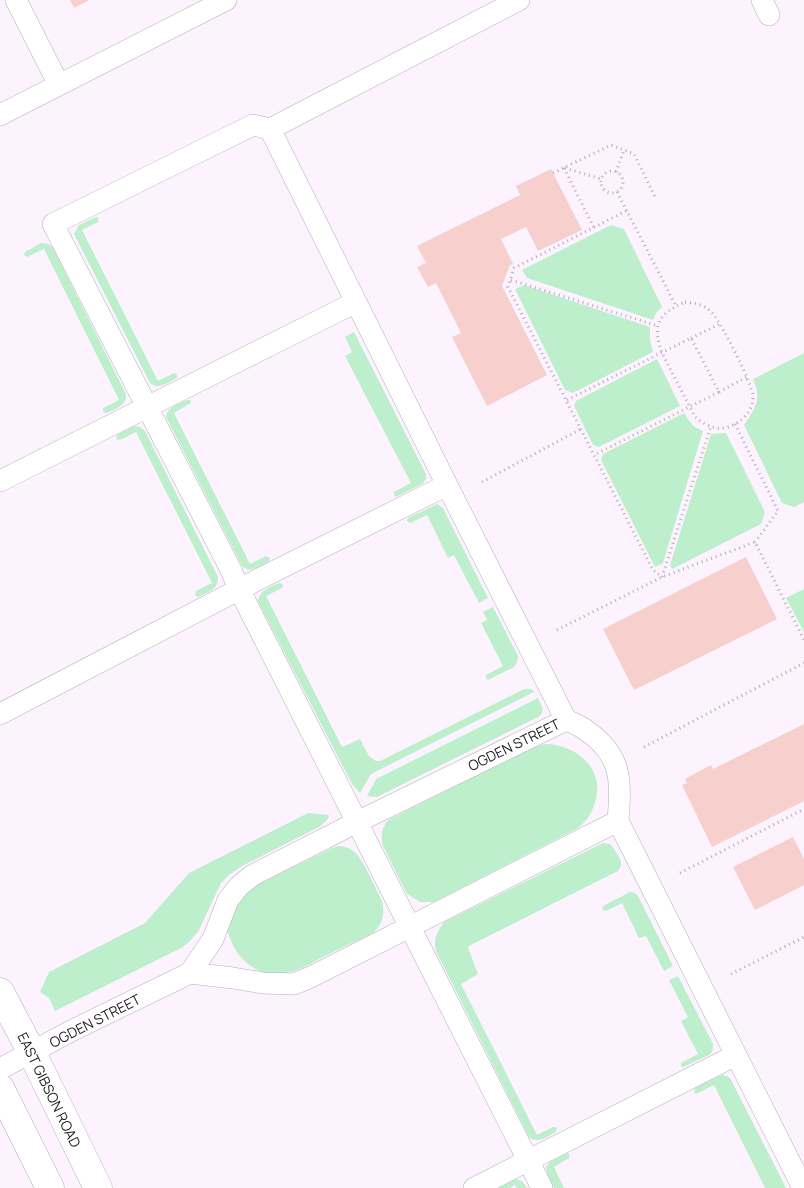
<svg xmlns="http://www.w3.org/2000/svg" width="804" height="1188" font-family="Manrope,sans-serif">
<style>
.green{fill:#bdefcd}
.building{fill:#f7cfcc}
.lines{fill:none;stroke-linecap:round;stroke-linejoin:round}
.minor-casing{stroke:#b8adba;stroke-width:22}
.major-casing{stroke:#b8adba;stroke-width:29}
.path{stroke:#b2abb4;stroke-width:3;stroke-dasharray:1 4;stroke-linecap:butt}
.minor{stroke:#fff;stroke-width:21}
.major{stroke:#fff;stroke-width:28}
.labels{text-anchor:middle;stroke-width:4.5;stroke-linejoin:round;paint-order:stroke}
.street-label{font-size:14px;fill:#1f1b20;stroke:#fff}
</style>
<rect width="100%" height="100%" fill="#fcf3fe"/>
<!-- green -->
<path class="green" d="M 96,217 L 99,218 L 98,222 L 82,230 L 158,381 L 174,373 L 177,375 L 177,378 C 167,383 159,390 150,383 L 74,234 L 79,225 Z
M 611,225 L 624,229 L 662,307 L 656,313 L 653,320 L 527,278 L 522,270 Z
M 41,243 C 47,243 50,244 53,248 L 126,394 C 127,406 115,409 106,413 L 103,412 L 103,408 L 119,400 L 44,249 L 27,257 L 24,255 L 25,252 Z
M 524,285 L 650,327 L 650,340 L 653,352 L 573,393 L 565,390 L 515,289 Z
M 354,332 L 426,474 L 426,479 L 422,484 L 396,497 L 394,495 L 394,492 L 411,483 L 345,356 L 352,352 L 345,337 Z
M 804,353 L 804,502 L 794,507 L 782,503 L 744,425 C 751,415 759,404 757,391 C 756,387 754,383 753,379 Z
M 657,359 L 680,406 L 599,447 L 593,445 L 574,406 L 576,401 Z
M 187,400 L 190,400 L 191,403 L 174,413 L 250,564 L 266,556 L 270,558 L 269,561 C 260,566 250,574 242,566 L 166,417 C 167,407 179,404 187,400 Z
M 684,413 L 693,426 L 703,431 L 663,563 L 655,567 L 601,460 L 603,454 Z
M 134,426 L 140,427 L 145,431 L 218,577 C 219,589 208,592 198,597 L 195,595 L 196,591 L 212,583 L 136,432 L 120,440 L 116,439 L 117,435 Z
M 726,433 L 765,512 L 761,524 L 672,569 L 670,565 L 711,434 Z
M 437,504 L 443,508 L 488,598 L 479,603 L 454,555 L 448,558 L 427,515 L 410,523 L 407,521 L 408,518 L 435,505 Z
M 279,583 L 283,584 L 282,588 L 266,596 L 342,747 L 360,739 L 369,756 L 376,761 L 380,761 L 524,689 L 531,689 L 534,692 L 371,774 L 360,793 L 352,784 L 258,601 C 260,590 270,587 279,583 Z
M 804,589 L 804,632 L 786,598 Z
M 493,607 L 518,656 C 518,661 517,663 514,667 L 488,680 L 486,678 L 486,675 L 503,666 L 481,623 L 487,620 L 483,612 Z
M 538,698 L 543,709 L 541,715 L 538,717 L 383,794 L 377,797 L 367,796 L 376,779 Z
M 545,744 C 566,744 591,757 596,779 C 598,785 597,793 596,799 C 593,811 588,820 578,828 L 434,902 L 420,902 L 407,894 L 383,846 C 380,835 382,828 388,820 L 533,747 Z
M 308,813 L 329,815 L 328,819 L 319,827 L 256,859 L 242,866 L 229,875 L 221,883 L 198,932 L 188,943 L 181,948 L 55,1011 L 49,998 L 40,992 L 49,972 L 145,923 L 189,873 Z
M 603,843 L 610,844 L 613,847 L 621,861 L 621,866 L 618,871 L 469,946 L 468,948 L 478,974 L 461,984 L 537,1135 L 553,1127 L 555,1127 L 557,1128 L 556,1132 C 547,1137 538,1144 529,1137 L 436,951 C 433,939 437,932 444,922 Z
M 338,846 C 345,846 350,848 356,853 C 364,862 376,889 382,901 C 385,915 383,923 373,933 C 357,941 341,948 325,956 C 310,964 296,973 279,974 C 258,976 240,961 232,943 C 230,938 227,933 228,928 C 229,912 241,897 253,887 L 332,848 Z
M 630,892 L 635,893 L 638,896 L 673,966 L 664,971 L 646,936 L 639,938 L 622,903 L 606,911 L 602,909 L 603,906 Z
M 678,976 L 713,1044 C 713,1049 713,1052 709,1055 L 683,1067 L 681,1066 L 681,1063 L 698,1054 L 681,1021 L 688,1017 L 669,980 Z
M 723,1075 L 729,1077 L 731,1080 L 786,1188 L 765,1188 L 714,1085 L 696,1094 L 694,1092 L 695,1088 L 719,1076 Z
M 567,1153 L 570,1155 L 569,1158 L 554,1167 L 564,1188 L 554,1188 L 547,1174 L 546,1167 L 550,1162 Z
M 517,1179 L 523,1182 L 527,1188 L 517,1188 L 515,1185 L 510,1188 L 498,1188 L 514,1180 Z"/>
<!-- building -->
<path class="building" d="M 70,0 L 89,0 L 74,8 Z
M 551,169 L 582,230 L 538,251 L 526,227 L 501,239 L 513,264 L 510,265 L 502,286 L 547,375 L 487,406 L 452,337 L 461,333 L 436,283 L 428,287 L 417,267 L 426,263 L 417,246 L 520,195 L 516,186 Z
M 746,557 L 777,619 L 634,690 L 603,629 Z
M 804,724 L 804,801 L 712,847 L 682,785 L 687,783 L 685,779 L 711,765 L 713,769 Z
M 793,837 L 804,859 L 804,885 L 755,910 L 733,867 Z"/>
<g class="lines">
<!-- minor casing -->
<g class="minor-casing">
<path id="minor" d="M 16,0 L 59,85
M 762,0 L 769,15
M 0,115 L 226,0
M 270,129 L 519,0
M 0,481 L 356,302
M 0,714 L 261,578 L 447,485
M 566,720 C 573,723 581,726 587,731 C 623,756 621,782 618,821
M 618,821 L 803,1188
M 190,973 L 233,978 L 263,983 L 294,984 L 311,977 L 618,821
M 0,1069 L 73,1030 L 190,973 L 213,939 L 228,900 L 239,886 L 253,875 L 357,822 L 566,720
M 474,1188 L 736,1055
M 542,1188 L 239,589 L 231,570 L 53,224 L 253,125 L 270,129 L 447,485 L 566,720"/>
</g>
<!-- major casing -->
<g class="major-casing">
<path id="major" d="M 0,992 L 32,1053 L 98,1188
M 0,1088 L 50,1188"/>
</g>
<!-- path -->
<path class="path" d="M 564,168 L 594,228
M 565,168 L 601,179
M601 182a11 11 0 1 1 22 0a11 11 0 1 1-22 0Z
M 616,172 L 624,150
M 553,173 L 611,145 L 634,154 L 656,199
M 617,192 L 676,306
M 626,211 L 514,268 L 508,287 L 653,570 L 662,577 L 711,426
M 511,280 L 658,326
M 685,302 C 696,303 706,305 713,314 C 722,324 753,385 753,397 C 753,413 738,426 723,428 C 713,429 702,423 695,417 L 662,353 C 652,325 658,314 685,302 Z
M 691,338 L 720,324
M 719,392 L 747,377
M 567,400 L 691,338 L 719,392 L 594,455
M 735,424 L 778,511 L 755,542
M 482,482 L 581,429
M 557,630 L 662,577 L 755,542 L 804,640
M 644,747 L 804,663
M 680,873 L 804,809
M 731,974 L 804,937"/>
<!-- minor -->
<use href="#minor" class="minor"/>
<!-- major -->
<use href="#major" class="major"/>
</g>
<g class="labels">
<!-- street labels -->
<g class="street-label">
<text transform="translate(514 745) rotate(-26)" y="5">OGDEN STREET</text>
<text transform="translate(95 1021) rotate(-27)" y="5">OGDEN STREET</text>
<text transform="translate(49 1090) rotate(64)" y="5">EAST GIBSON ROAD</text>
</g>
</g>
</svg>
